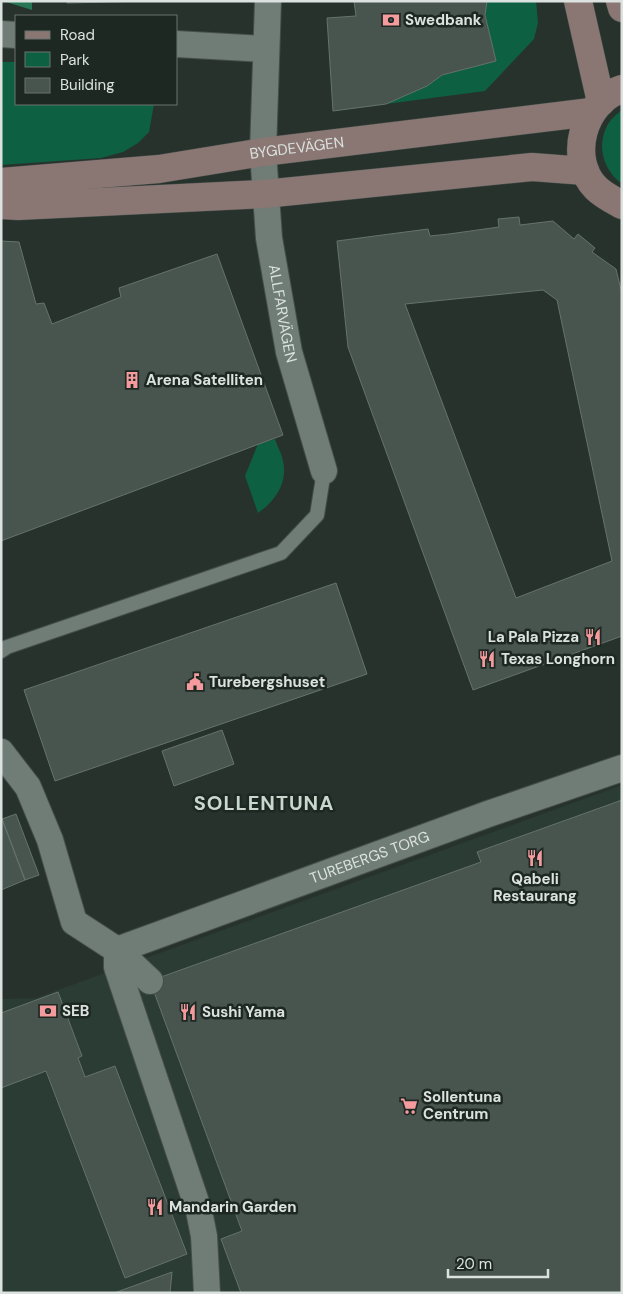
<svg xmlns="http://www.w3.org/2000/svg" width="623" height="1294" font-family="'DM Sans',sans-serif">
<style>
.built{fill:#2a3c33}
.green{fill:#0e6043}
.forest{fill:#267555}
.building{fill:#48544e;stroke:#66736c;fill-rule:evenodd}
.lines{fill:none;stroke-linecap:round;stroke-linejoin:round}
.lane-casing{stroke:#454e4a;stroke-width:16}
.street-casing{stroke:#454e4a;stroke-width:28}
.secondary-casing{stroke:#454e4a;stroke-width:29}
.lane{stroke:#707c76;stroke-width:14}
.street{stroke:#707c76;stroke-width:26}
.secondary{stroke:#8a7774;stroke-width:28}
.labels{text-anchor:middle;stroke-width:5;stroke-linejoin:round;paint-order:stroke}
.poi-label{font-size:15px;font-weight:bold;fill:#dbe2df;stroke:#1e2823;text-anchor:start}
.street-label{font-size:15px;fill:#dbe2df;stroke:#1e2823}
.district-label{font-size:20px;font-weight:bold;letter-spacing:1px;fill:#c9d7cf;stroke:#1e2823}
</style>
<rect width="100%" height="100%" fill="#27322d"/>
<!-- built -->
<path class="built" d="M 622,785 L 622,1293 L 1,1293 L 1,999 L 36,998 Z"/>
<!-- green -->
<path class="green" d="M 487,1 L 536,1 L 538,23 L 534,39 L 485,91 L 386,104 L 427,86 L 442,75 L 496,61 L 485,15 Z
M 1,62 L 16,62 L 16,104 L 154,104 L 149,132 L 138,143 L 123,152 L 101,158 L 1,165 Z
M 622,110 L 622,184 C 603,170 596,145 608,124 C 611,119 617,114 622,110 Z
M 275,439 C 277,446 282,454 283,461 C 288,483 275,501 258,513 L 245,476 L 258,444 Z"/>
<!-- forest -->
<path class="forest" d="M 3,1 L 32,1 L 32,10 Z"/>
<!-- building -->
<path class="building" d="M 67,1 L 152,1 L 67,3 Z
M 354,1 L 487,1 L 485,15 L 496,61 L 442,75 L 427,86 L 386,104 L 333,111 L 327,18 L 356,16 Z
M 519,217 L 520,225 L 553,221 L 574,239 L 578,234 L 595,248 L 592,252 L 616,269 L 622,294 L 622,636 L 473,690 L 348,347 L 337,241 L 428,229 L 430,236 L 449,234 L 499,227 L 498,219 ZM 543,290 L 557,300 L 612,561 L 516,598 L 405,304 Z
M 1,241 L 19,242 L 36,304 L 44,303 L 52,324 L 121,297 L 119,288 L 217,254 L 283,435 L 1,541 Z
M 336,583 L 367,674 L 55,781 L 24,690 Z
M 222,730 L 234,764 L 174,786 L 162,751 Z
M 622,800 L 622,1293 L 241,1293 L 221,1239 L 242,1231 L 150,981 L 481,862 L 477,852 Z
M 16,814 L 39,875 L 25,880 L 2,819 Z
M 2,819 L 25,880 L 1,890 L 1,819 Z
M 58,992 L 82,1056 L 78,1058 L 85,1077 L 115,1066 L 187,1254 L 125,1278 L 46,1071 L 1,1088 L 1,1013 Z
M 172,1272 L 170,1293 L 114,1293 Z"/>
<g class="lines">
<!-- lane casing -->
<g class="lane-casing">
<path id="lane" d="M 1,651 L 7,647 L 281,553 L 317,515 L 324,471"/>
</g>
<!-- street casing -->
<g class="street-casing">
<g id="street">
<path id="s1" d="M 268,1 L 263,152 L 269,238 L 289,352 L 324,471"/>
<path d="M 1,34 L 16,35"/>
<path d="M 176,44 L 266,49"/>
<path d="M 1,752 L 28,787 L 50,840 L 74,922 L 117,950 L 150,981"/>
<path id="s2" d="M 117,950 L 488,814 L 622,768"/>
<path d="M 117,950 L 117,967 L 199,1211 L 204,1236 L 207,1293"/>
</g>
</g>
<!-- secondary casing -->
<g class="secondary-casing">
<g id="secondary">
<path d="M 578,1 L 601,102"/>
<path d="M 620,1 L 622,8"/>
<path d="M 622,89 C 583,101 567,159 596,188 C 603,195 613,200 622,205"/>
<path id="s3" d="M 1,182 L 159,169 L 263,152 L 591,112"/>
<path d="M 1,205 L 18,206 L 264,194 L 532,167 L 585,171"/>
</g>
</g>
<!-- lane -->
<use href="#lane" class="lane"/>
<!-- street -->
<use href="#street" class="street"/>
<!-- secondary -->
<use href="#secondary" class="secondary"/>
</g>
<!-- icons -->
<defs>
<g id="bank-bare" transform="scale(1.35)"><path d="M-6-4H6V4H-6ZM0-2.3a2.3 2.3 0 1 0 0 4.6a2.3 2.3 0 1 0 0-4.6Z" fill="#f59b9e" stroke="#1e2823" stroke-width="2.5" paint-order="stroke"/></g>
<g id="building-bare" transform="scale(1.35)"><path d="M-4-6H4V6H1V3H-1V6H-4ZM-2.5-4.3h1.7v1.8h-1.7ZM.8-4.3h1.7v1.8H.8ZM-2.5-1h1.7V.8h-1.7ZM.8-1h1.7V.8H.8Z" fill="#f59b9e" stroke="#1e2823" stroke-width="2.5" paint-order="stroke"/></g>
<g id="restaurant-bare" transform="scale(1.35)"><path d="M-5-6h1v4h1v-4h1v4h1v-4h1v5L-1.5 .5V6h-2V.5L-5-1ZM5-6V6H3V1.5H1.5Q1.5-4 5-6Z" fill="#f59b9e" stroke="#1e2823" stroke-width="2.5" paint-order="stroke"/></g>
<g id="civic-bare" transform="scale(1.35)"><path d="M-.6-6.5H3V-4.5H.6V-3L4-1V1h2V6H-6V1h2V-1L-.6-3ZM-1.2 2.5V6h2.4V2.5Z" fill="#f59b9e" stroke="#1e2823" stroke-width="2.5" paint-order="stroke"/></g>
<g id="supermarket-bare" transform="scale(1.35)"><path d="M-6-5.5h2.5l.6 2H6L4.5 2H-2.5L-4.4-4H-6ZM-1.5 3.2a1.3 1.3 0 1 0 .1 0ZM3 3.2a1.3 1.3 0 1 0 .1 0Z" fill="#f59b9e" stroke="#1e2823" stroke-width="2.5" paint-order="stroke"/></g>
</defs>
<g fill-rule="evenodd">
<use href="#bank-bare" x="391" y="20"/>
<use href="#building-bare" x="132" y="380"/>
<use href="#restaurant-bare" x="593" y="637"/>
<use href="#restaurant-bare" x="487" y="659"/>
<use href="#civic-bare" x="195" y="682"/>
<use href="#restaurant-bare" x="535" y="858"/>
<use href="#bank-bare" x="48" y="1011"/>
<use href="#restaurant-bare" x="188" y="1012"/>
<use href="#supermarket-bare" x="409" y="1106"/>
<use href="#restaurant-bare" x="155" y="1207"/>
</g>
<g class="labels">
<!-- poi labels -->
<g class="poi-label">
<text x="405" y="25">Swedbank</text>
<text x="146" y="385">Arena Satelliten</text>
<text x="579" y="642" text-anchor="end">La Pala Pizza</text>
<text x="501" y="664">Texas Longhorn</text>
<text x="209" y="687">Turebergshuset</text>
<text x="535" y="884" text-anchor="middle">Qabeli<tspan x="535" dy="17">Restaurang</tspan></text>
<text x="62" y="1016">SEB</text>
<text x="202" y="1017">Sushi Yama</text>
<text x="423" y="1102">Sollentuna<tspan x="423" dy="17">Centrum</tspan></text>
<text x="169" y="1212">Mandarin Garden</text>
</g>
<!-- street labels -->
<g class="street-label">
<text dy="5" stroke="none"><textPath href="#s3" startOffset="298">BYGDEVÄGEN</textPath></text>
<text dy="5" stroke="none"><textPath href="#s1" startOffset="314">ALLFARVÄGEN</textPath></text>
<text dy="5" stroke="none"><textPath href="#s2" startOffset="269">TUREBERGS TORG</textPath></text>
</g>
<!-- district labels -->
<g class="district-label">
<text x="264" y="810">SOLLENTUNA</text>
</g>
</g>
<!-- border -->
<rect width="623" height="1294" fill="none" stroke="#dbe2df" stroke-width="5"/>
<!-- legend -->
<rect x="15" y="15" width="162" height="90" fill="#1e2823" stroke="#6a726e"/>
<rect x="25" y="31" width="25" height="8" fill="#8a7774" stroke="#6a726e"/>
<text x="60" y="40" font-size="15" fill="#dbe2df">Road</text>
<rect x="25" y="52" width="25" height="15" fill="#0e6043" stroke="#6a726e"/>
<text x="60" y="65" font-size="15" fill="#dbe2df">Park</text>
<rect x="25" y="78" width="25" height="15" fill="#48544e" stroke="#6a726e"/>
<text x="60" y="90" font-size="15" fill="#dbe2df">Building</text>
<!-- scale -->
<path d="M448 1269v8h100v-8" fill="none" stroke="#dbe2df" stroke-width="2.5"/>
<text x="456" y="1269" font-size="15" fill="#dbe2df" stroke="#1e2823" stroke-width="4" paint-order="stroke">20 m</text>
</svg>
